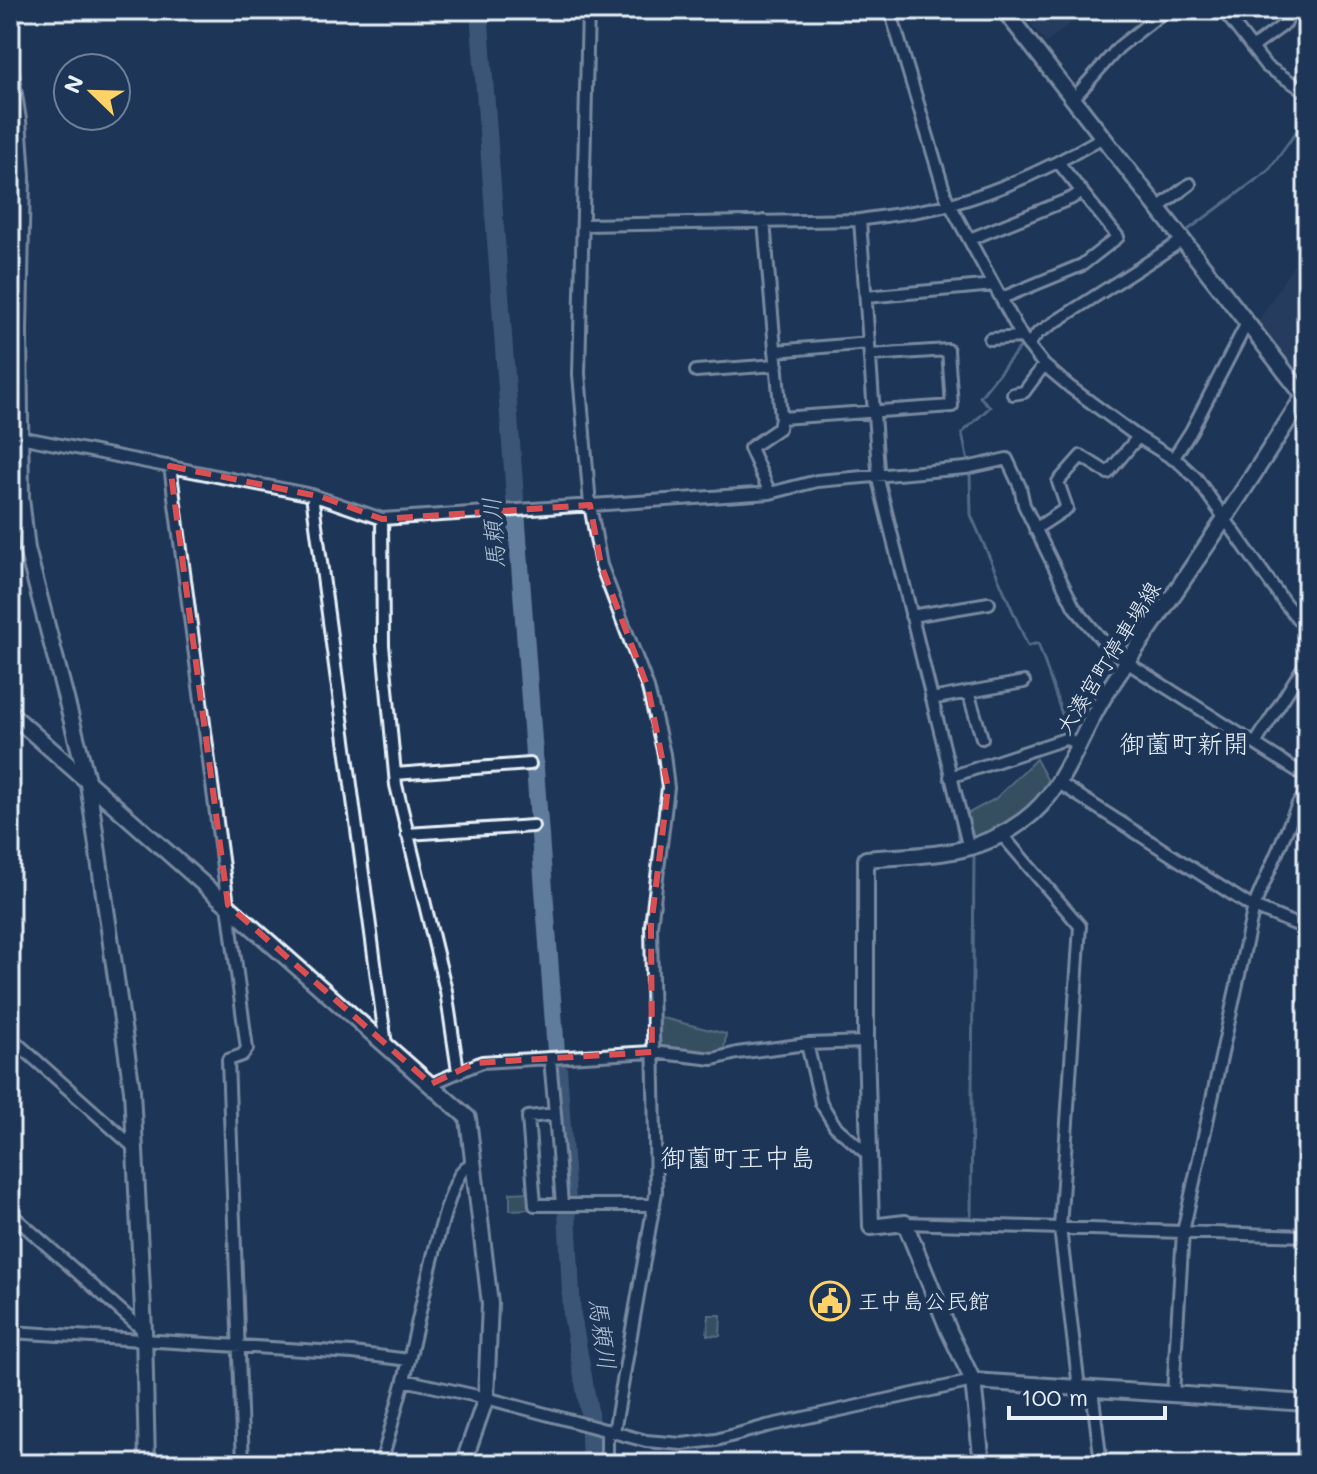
<svg xmlns="http://www.w3.org/2000/svg" width="1317" height="1474" font-family="Mali,'Klee One',sans-serif">
<style>
.built{fill:#304568}
.green{fill:#536f6d;stroke:#9eb0b2;stroke-width:2}
.lines{fill:none;stroke-linecap:round;stroke-linejoin:round}
.stream{stroke:#96abc1;stroke-width:3}
.river{stroke:#5f7c9c;stroke-width:18}
.street-casing{stroke:#e8f1f8;stroke-width:16}
.secondary-casing{stroke:#e8f1f8;stroke-width:20}
.street{stroke:#1d3557;stroke-width:10}
.secondary{stroke:#1d3557;stroke-width:14}
.marked{fill:none;stroke:#da5052;stroke-width:6;stroke-dasharray:16 10;stroke-linejoin:round}
.labels{text-anchor:middle;stroke-width:8;stroke-linejoin:round;paint-order:stroke}
.street-label{font-size:22px;fill:#e8f1f8;stroke:#1d3557}
.poi-label{font-size:22px;fill:#e8f1f8;stroke:#1d3557;text-anchor:start}
.water-label{font-size:24px;font-style:italic;fill:#b1c2d3;stroke:#1d3557}
.quarter-label{font-size:26px;fill:#e8f1f8;stroke:#1d3557}
</style>
<rect width="100%" height="100%" fill="#1d3557"/>
<filter id="ink" filterUnits="userSpaceOnUse"><feTurbulence type="fractalNoise" baseFrequency=".0125" numOctaves="2"/><feDisplacementMap in="SourceGraphic" scale="16" xChannelSelector="R" yChannelSelector="G"/><feConvolveMatrix kernelMatrix="1 2 1 2 8 2 1 2 1" color-interpolation-filters="sRGB"/></filter>
<g filter="url(#ink)">
<!-- built -->
<path class="built" d="M 1020,10 L 1087,10 L 1046,43 Z
M 1307,243 L 1307,383 L 1256,325 Z"/>
<!-- green -->
<path class="green" d="M 1036,759 L 1049,783 L 1046,790 L 1002,829 L 973,841 L 965,815 L 995,799 Z
M 655,1016 L 726,1034 L 724,1050 L 710,1057 L 655,1049 Z
M 530,1192 L 531,1209 L 510,1210 L 510,1193 Z
M 709,1315 L 721,1315 L 720,1336 L 707,1335 Z"/>
<g class="lines">
<!-- stream -->
<path class="stream" d="M 1188,230 L 1268,171 L 1307,117
M 968,462 L 962,433 L 990,407 L 980,397 L 1021,346 L 1029,332 L 1171,242
M 954,770 L 1068,732 L 1038,643 L 1028,646 L 971,515 L 970,473
M 916,1217 L 971,1217 L 974,855"/>
<!-- river -->
<path class="river" d="M 479,10 L 556,1052
M 558,1068 L 567,1199
M 567,1210 L 572,1315 L 589,1411 L 591,1464"/>
<!-- street casing -->
<g class="street-casing">
<path id="street" d="M 588,10 L 579,374 L 590,505 L 601,565 L 648,688 L 664,754 L 668,788 L 651,926 L 656,1192 L 614,1432
M 890,10 L 946,197 L 1022,337 L 1044,365 L 1070,387 L 1138,437 L 1180,463 L 1196,478 L 1284,602 L 1307,630
M 1223,10 L 1266,66 L 1307,92
M 1252,48 L 1286,23 L 1292,10
M 1073,99 L 1119,47 L 1166,10
M 1158,208 L 1190,184
M 764,221 L 781,418 L 779,428 L 750,448 L 770,493
M 584,225 L 860,220
M 970,239 L 1072,198 L 1082,191
M 866,297 L 994,285
M 1002,298 L 1082,265 L 1118,237 L 1058,162
M 990,339 L 1022,337
M 1028,345 L 1038,333 L 1183,240
M 775,351 L 869,343
M 696,371 L 777,365
M 1013,394 L 1024,392 L 1044,365
M 781,418 L 952,406 L 948,350 L 870,355
M 10,435 L 312,495 L 382,519 L 770,493 L 817,481 L 966,468 L 1007,459 L 1020,487 L 1024,505 L 1074,607 L 1102,640 L 1128,663 L 1307,777
M 1173,459 L 1191,431 L 1247,323
M 170,466 L 247,1049 L 242,1055 L 228,1060 L 243,1464
M 312,495 L 386,1045
M 382,519 L 383,645 L 396,785 L 446,991 L 458,1071
M 1035,529 L 1067,508 L 1058,482 L 1081,456 L 1108,473 L 1138,437
M 911,616 L 989,603
M 968,692 L 982,738
M 931,699 L 1024,682
M 1255,744 L 1307,661
M 395,774 L 530,764
M 950,777 L 1065,739 L 1079,743
M 1059,783 L 1249,905 L 1307,929
M 407,834 L 533,826
M 1002,835 L 1080,926 L 1060,1228 L 1079,1388
M 969,849 L 879,483 L 860,220 C 890,215 921,212 951,204 C 1004,189 1056,165 1103,137
M 10,1037 L 137,1150
M 807,1044 L 821,1103 L 835,1126 L 868,1155
M 550,1059 L 555,1114 L 528,1117 L 535,1205 L 654,1205
M 431,1084 L 482,1062 L 652,1052 L 713,1059 L 737,1053 L 807,1044 L 866,1042
M 555,1114 L 562,1205
M 10,1213 L 144,1331
M 905,1223 L 1307,1236
M 10,1332 L 353,1353 L 409,1360 L 404,1380 L 486,1398 L 646,1441 L 682,1444 L 716,1440 L 767,1426 L 973,1381
M 409,1360 C 417,1327 445,1187 464,1169 C 467,1166 471,1164 475,1162
M 1092,1389 L 1101,1464
M 1173,1394 L 1183,1232 L 1254,906 L 1298,804 L 1307,793
M 607,1430 L 607,1464
M 381,1464 L 404,1380"/>
</g>
<!-- secondary casing -->
<g class="secondary-casing">
<path id="secondary" d="M 1004,10 L 1307,400
M 10,69 L 18,120 L 22,176 L 19,331 L 21,498 L 27,549 L 88,783 L 132,1090 L 144,1331 L 147,1464
M 10,713 L 468,1118 L 490,1304 L 486,1398 L 463,1464
M 973,1381 L 1307,1403
M 982,1464 L 973,1381 L 949,1331 L 905,1223 L 871,1227 L 866,1042 L 866,859 C 925,854 973,858 1023,821 C 1065,791 1078,738 1105,695 C 1133,651 1165,608 1194,564 C 1232,509 1268,452 1304,396"/>
</g>
<!-- street -->
<use href="#street" class="street"/>
<!-- secondary -->
<use href="#secondary" class="secondary"/>
</g>
</g>
<!-- marked area -->
<path d="M0 0H1317V1474H0ZM 170,466 L 322,497 L 382,519 L 590,505 L 601,565 L 648,688 L 668,788 L 651,926 L 652,1052 L 475,1063 L 431,1084 L 228,905 Z" fill="#1d3557" fill-opacity=".55" fill-rule="evenodd"/>
<path class="marked" d="M 170,466 L 322,497 L 382,519 L 590,505 L 601,565 L 648,688 L 668,788 L 651,926 L 652,1052 L 475,1063 L 431,1084 L 228,905 Z"/>
<!-- icons -->
<defs>
<g id="civic-ring" transform="scale(2)"><circle r="9.5" fill="#1d3557" stroke="#ffd166" stroke-width="1.5"/><path d="M-.6-6.5H3V-4.5H.6V-3L4-1V1h2V6H-6V1h2V-1L-.6-3ZM-1.2 2.5V6h2.4V2.5Z" fill="#ffd166"/></g>
</defs>
<g fill-rule="evenodd">
<use href="#civic-ring" x="830" y="1301"/>
</g>
<g class="labels">
<!-- street labels -->
<g class="street-label">
<text transform="translate(1108 658) rotate(-58)" y="8">大湊宮町停車場線</text>
</g>
<!-- poi labels -->
<g class="poi-label">
<text x="858" y="1309">王中島公民館</text>
</g>
<!-- water labels -->
<g class="water-label">
<text transform="translate(494 533) rotate(-94)" y="8">馬頼川</text>
<text transform="translate(602 1334) rotate(82)" y="8">馬頼川</text>
</g>
<!-- quarter labels -->
<g class="quarter-label">
<text x="1184" y="753">御薗町新開</text>
<text x="738" y="1167">御薗町王中島</text>
</g>
</g>
<!-- margin -->
<rect width="1317" height="1474" fill="none" stroke="#1d3557" stroke-width="40"/>
<rect x="20" y="20" width="1277" height="1434" fill="none" stroke="#e8f1f8" stroke-width="3" filter="url(#ink)"/>
<!-- north arrow -->
<g transform="translate(92 92) rotate(293)"><circle r="38" fill="#1d3557" stroke="#6e8097" stroke-width="2"/>
<path d="M0-6L14 30L0 20L-14 30Z" fill="#ffd166"/>
<text y="-12" font-size="22" font-weight="bold" text-anchor="middle" fill="#e8f1f8">N</text>
</g>
<!-- scale -->
<path d="M1009 1406v12h156v-12" fill="none" stroke="#e8f1f8" stroke-width="4"/>
<text x="1021" y="1406" font-size="24" fill="#e8f1f8" stroke="#1d3557" stroke-width="6" paint-order="stroke">100 m</text>
</svg>
